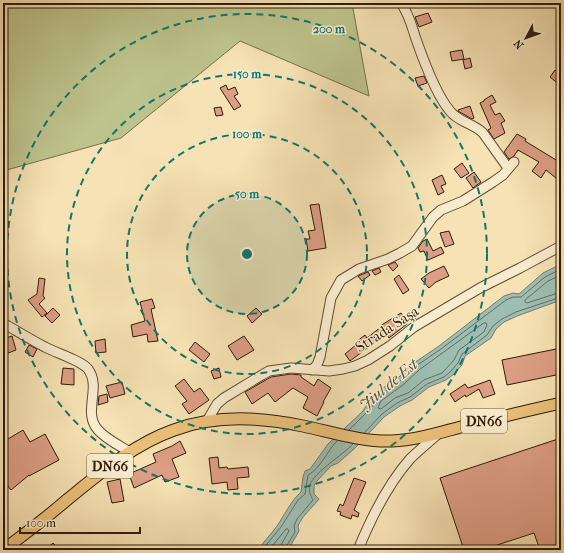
<svg xmlns="http://www.w3.org/2000/svg" width="564" height="553" font-family="'IM FELL French Canon',serif">
<style>
.green{fill:#bdc38c;stroke:#76704a}
.water{fill:#9ebdb3;stroke:#717d6e}
.lines{fill:none;stroke-linecap:round;stroke-linejoin:round}
.shore{stroke:#666d5d;stroke-width:1}
.building{fill:#dc9e84;stroke:#2e1d07}
.minor-casing{stroke:#604e32;stroke-width:11}
.major-casing{stroke:#2e1d07;stroke-width:13}
.minor{stroke:#f9ecce;stroke-width:9}
.major{stroke:#ebc17a;stroke-width:11}
.ring{fill:none;stroke:#0f766e;stroke-width:2;stroke-dasharray:7 5}
.labels{text-anchor:middle;stroke-width:3;stroke-linejoin:round;paint-order:stroke}
.shield{fill:#f9ecce;stroke:#6b5b43;stroke-width:1}
.shield-label{font-size:14px;font-weight:bold;fill:#2e1d07}
.street-label{font-size:15px;fill:#2e1d07;stroke:#f9ecce}
.water-label{font-size:16px;font-style:italic;fill:#504d3b;stroke:#f9ecce}
.centre{fill:#0f766e;stroke:#f9ecce;stroke-width:2}
.ring-label{font-size:12px;text-anchor:middle;font-weight:bold;fill:#0f766e;stroke:#f9ecce;stroke-width:3;stroke-linejoin:round;paint-order:stroke}
</style>
<rect width="100%" height="100%" fill="#f6e2b4"/>
<filter id="stains"><feTurbulence type="fractalNoise" baseFrequency=".005" numOctaves="4"/><feColorMatrix values="0 0 0 0 .2 0 0 0 0 .09 0 0 0 0 .02 0 0 0 .5 -.17"/></filter>
<radialGradient id="worn" r=".72"><stop offset=".6" stop-color="#630" stop-opacity="0"/><stop offset="1" stop-color="#630" stop-opacity=".3"/></radialGradient>
<!-- green -->
<path class="green" d="M 3,3 L 352,3 L 369,96 L 240,41 L 121,138 L 3,171 Z"/>
<!-- water -->
<path class="water" d="M 561,264 L 561,300 L 517,316 L 504,322 L 496,329 L 491,338 L 465,356 L 462,365 L 454,374 L 446,380 L 429,387 L 412,400 L 400,406 L 384,417 L 354,449 L 338,463 L 331,466 L 317,481 L 314,486 L 314,494 L 319,499 C 312,508 302,516 298,526 L 299,531 L 288,550 L 257,550 C 264,542 271,534 277,526 C 285,514 291,501 301,492 L 303,477 L 305,471 L 310,469 L 328,444 L 363,411 L 373,395 L 399,377 L 414,363 L 439,346 L 504,296 L 513,293 L 519,294 L 543,273 Z"/>
<g class="lines">
<!-- shore -->
<path class="shore" d="M 561,275 L 548,281 L 525,300 L 525,302 L 527,303 L 561,292
M 484,323 L 486,323 L 487,325 L 484,332 L 459,350 L 454,360 L 442,373 L 424,380 L 408,393 L 395,398 L 381,409 L 378,408 L 381,401 L 404,384 L 419,370 Z
M 349,430 L 371,408 L 377,398 L 401,380 L 416,366 L 441,349 L 506,300 L 513,297 L 521,297 L 545,277 L 561,269
M 364,433 L 382,414 L 397,403 L 410,397 L 427,384 L 444,377 L 451,371 L 458,363 L 462,354 L 487,335 L 493,326 L 502,319 L 516,312 L 561,297
M 262,550 L 281,527 L 298,500 L 305,494 L 308,475 C 321,468 327,451 337,441
M 269,550 L 286,529 L 288,529 L 289,531 L 281,545 L 280,550
M 285,550 L 286,547 L 295,532 L 294,526 L 297,519 L 313,500 C 311,496 308,491 310,485 C 314,472 343,455 353,444"/>
</g>
<!-- building -->
<path class="building" d="M 428,13 L 432,22 L 419,27 L 415,17 Z
M 462,50 L 464,59 L 452,61 L 450,52 Z
M 470,58 L 472,67 L 465,69 L 463,60 Z
M 555,70 L 561,74 L 561,86 L 550,77 Z
M 424,76 L 427,83 L 418,86 L 415,78 Z
M 226,85 L 228,90 L 235,87 L 238,94 L 234,96 L 241,106 L 234,110 L 220,88 Z
M 492,95 L 496,102 L 490,105 L 495,115 L 500,113 L 505,121 L 501,123 L 505,133 L 494,139 L 488,130 L 491,128 L 480,103 L 484,101 L 484,100 Z
M 470,106 L 474,118 L 472,119 L 458,111 L 458,110 Z
M 221,107 L 223,115 L 216,116 L 214,108 Z
M 517,134 L 526,139 L 525,141 L 561,163 L 561,170 L 556,178 L 546,170 L 541,178 L 532,171 L 539,162 L 518,150 L 514,156 L 509,159 L 504,152 Z
M 462,163 L 469,173 L 461,178 L 454,169 Z
M 474,172 L 481,182 L 473,188 L 466,178 Z
M 442,175 L 446,184 L 441,186 L 444,192 L 438,195 L 432,180 Z
M 319,204 L 326,248 L 308,251 L 306,239 L 310,239 L 308,231 L 315,230 L 310,205 Z
M 449,231 L 454,244 L 445,247 L 440,233 Z
M 427,239 L 433,251 L 441,247 L 444,253 L 428,260 L 424,251 L 420,252 L 418,248 L 423,241 Z
M 395,262 L 398,266 L 393,271 L 388,265 Z
M 444,266 L 449,276 L 436,282 L 429,288 L 421,279 L 429,273 Z
M 379,268 L 381,272 L 375,275 L 372,271 Z
M 368,272 L 370,275 L 362,281 L 358,276 Z
M 399,275 L 409,290 L 403,294 L 394,279 Z
M 39,278 L 45,279 L 43,296 L 45,298 L 39,304 L 47,313 L 42,317 L 28,300 L 37,294 Z
M 152,299 L 155,308 L 151,309 L 158,341 L 148,342 L 147,334 L 133,337 L 131,325 L 145,321 L 140,302 Z
M 53,308 L 60,315 L 52,323 L 45,316 Z
M 256,308 L 262,314 L 252,323 L 247,316 Z
M 401,313 L 406,319 L 404,320 L 407,324 L 389,338 L 386,334 L 350,361 L 345,354 L 357,344 L 356,342 L 365,335 L 367,338 L 381,327 L 380,326 Z
M 12,336 L 16,350 L 3,355 L 3,339 Z
M 244,336 L 254,350 L 237,360 L 228,346 Z
M 105,339 L 106,352 L 96,353 L 95,341 Z
M 195,342 L 210,354 L 204,362 L 189,350 Z
M 29,345 L 37,349 L 33,357 L 25,352 Z
M 561,348 L 561,374 L 507,385 L 502,360 Z
M 63,368 L 74,369 L 74,385 L 61,384 Z
M 219,368 L 221,377 L 214,379 L 211,371 Z
M 291,374 L 301,375 L 301,377 L 314,386 L 318,379 L 331,388 L 323,402 L 324,402 L 317,416 L 303,408 L 308,397 L 293,388 L 275,402 L 268,393 L 252,404 L 245,392 L 271,377 Z
M 184,379 L 194,392 L 200,388 L 209,400 L 189,414 L 182,404 L 187,401 L 175,386 Z
M 490,380 L 495,394 L 483,398 L 479,389 L 466,397 L 465,395 L 455,402 L 450,394 L 465,384 L 468,388 Z
M 122,382 L 125,394 L 110,398 L 106,386 Z
M 107,394 L 108,402 L 98,405 L 99,396 Z
M 23,430 L 30,442 L 45,434 L 59,460 L 29,476 L 29,475 L 11,490 L 3,480 L 3,442 Z
M 561,438 L 561,550 L 540,550 L 534,533 L 482,550 L 464,550 L 440,478 Z
M 180,441 L 186,453 L 172,459 L 179,477 L 165,482 L 162,475 L 134,488 L 129,474 L 156,462 L 153,454 L 172,446 Z
M 218,457 L 219,468 L 227,467 L 228,469 L 248,467 L 249,477 L 237,478 L 238,489 L 228,490 L 227,482 L 212,484 L 209,458 Z
M 354,478 L 366,482 L 354,510 L 359,513 L 358,517 L 352,515 L 351,519 L 340,515 L 341,512 L 337,511 L 340,504 L 343,506 Z
M 120,479 L 124,501 L 112,503 L 107,482 Z
M 53,543 L 60,550 L 45,550 Z"/>
<g class="lines">
<!-- minor casing -->
<g class="minor-casing">
<path id="minor" d="M 401,3 C 409,14 412,27 416,39 C 423,59 437,96 450,111 C 458,122 473,123 483,133 L 508,168
M 3,323 C 17,331 31,340 45,347 C 56,353 82,361 88,369 C 102,388 82,412 98,430 C 106,439 120,446 130,452
M 312,370 L 317,365 L 320,357 L 331,298 L 341,280 L 359,269 L 388,259 L 400,253 L 412,246 L 433,217 L 441,210 L 463,201 L 493,182 L 503,175 L 514,162
M 207,421 L 217,404 L 224,398 L 262,375 L 269,371 L 291,368 L 329,371 L 343,369 L 355,366 L 368,360 L 390,346 L 414,327 L 480,288 L 520,268 L 561,246
M 358,550 C 371,518 387,485 410,459 C 419,450 429,442 438,434"/>
</g>
<!-- major casing -->
<g class="major-casing">
<path id="major" d="M 3,550 C 25,534 47,517 68,499 C 100,473 134,444 174,430 C 214,415 261,417 303,426 C 332,432 362,442 392,441 C 419,440 444,431 469,425 C 500,417 530,410 561,403"/>
</g>
<!-- minor -->
<use href="#minor" class="minor"/>
<!-- major -->
<use href="#major" class="major"/>
</g>
<!-- distance rings -->
<circle cx="247" cy="254" r="60" fill="#0f766e" fill-opacity=".12"/>
<g class="ring">
<circle cx="247" cy="254" r="60"/>
<circle cx="247" cy="254" r="120"/>
<circle cx="247" cy="254" r="180"/>
<circle cx="247" cy="254" r="240"/>
</g>
<g class="labels">
<!-- shield labels -->
<g class="shield">
<rect x="461" y="409" width="46" height="24" rx="3"/>
<rect x="87" y="454" width="46" height="24" rx="3"/>
</g>
<g class="shield-label">
<text x="484" y="426">DN66</text>
<text x="110" y="471">DN66</text>
</g>
<!-- street labels -->
<g class="street-label">
<text transform="translate(387 329) rotate(-33)" y="5">Strada Saşa</text>
</g>
<!-- water labels -->
<g class="water-label">
<text transform="translate(388 384) rotate(-40)" y="6">Jiul de Est</text>
</g>
</g>
<circle cx="247" cy="254" r="6" class="centre"/>
<g class="ring-label">
<text x="329" y="33">200 m</text>
<text x="247" y="78">150 m</text>
<text x="247" y="138">100 m</text>
<text x="247" y="198">50 m</text>
</g>
<!-- margin -->
<rect width="564" height="553" fill="none" stroke="#f6e2b4" stroke-width="16"/>
<rect x="4" y="4" width="556" height="545" fill="none" stroke="#2e1d07" stroke-width="2"/>
<rect x="8" y="8" width="548" height="537" fill="none" stroke="#2e1d07"/>
<!-- north arrow -->
<g transform="translate(526 38) rotate(229)" stroke="#f9ecce" stroke-width="3" paint-order="stroke">
<path d="M0-3L7 15L0 10L-7 15Z" fill="#2e1d07"/>
<text y="-6" font-size="11" font-weight="bold" text-anchor="middle" fill="#2e1d07">N</text>
</g>
<!-- scale -->
<path d="M20 527v6h120v-6" fill="none" stroke="#2e1d07" stroke-width="2"/>
<text x="26" y="527" font-size="12" fill="#2e1d07" stroke="#f9ecce" stroke-width="3" paint-order="stroke">100 m</text>
<rect width="100%" height="100%" filter="url(#stains)"/>
<rect width="100%" height="100%" fill="url(#worn)"/>
</svg>
